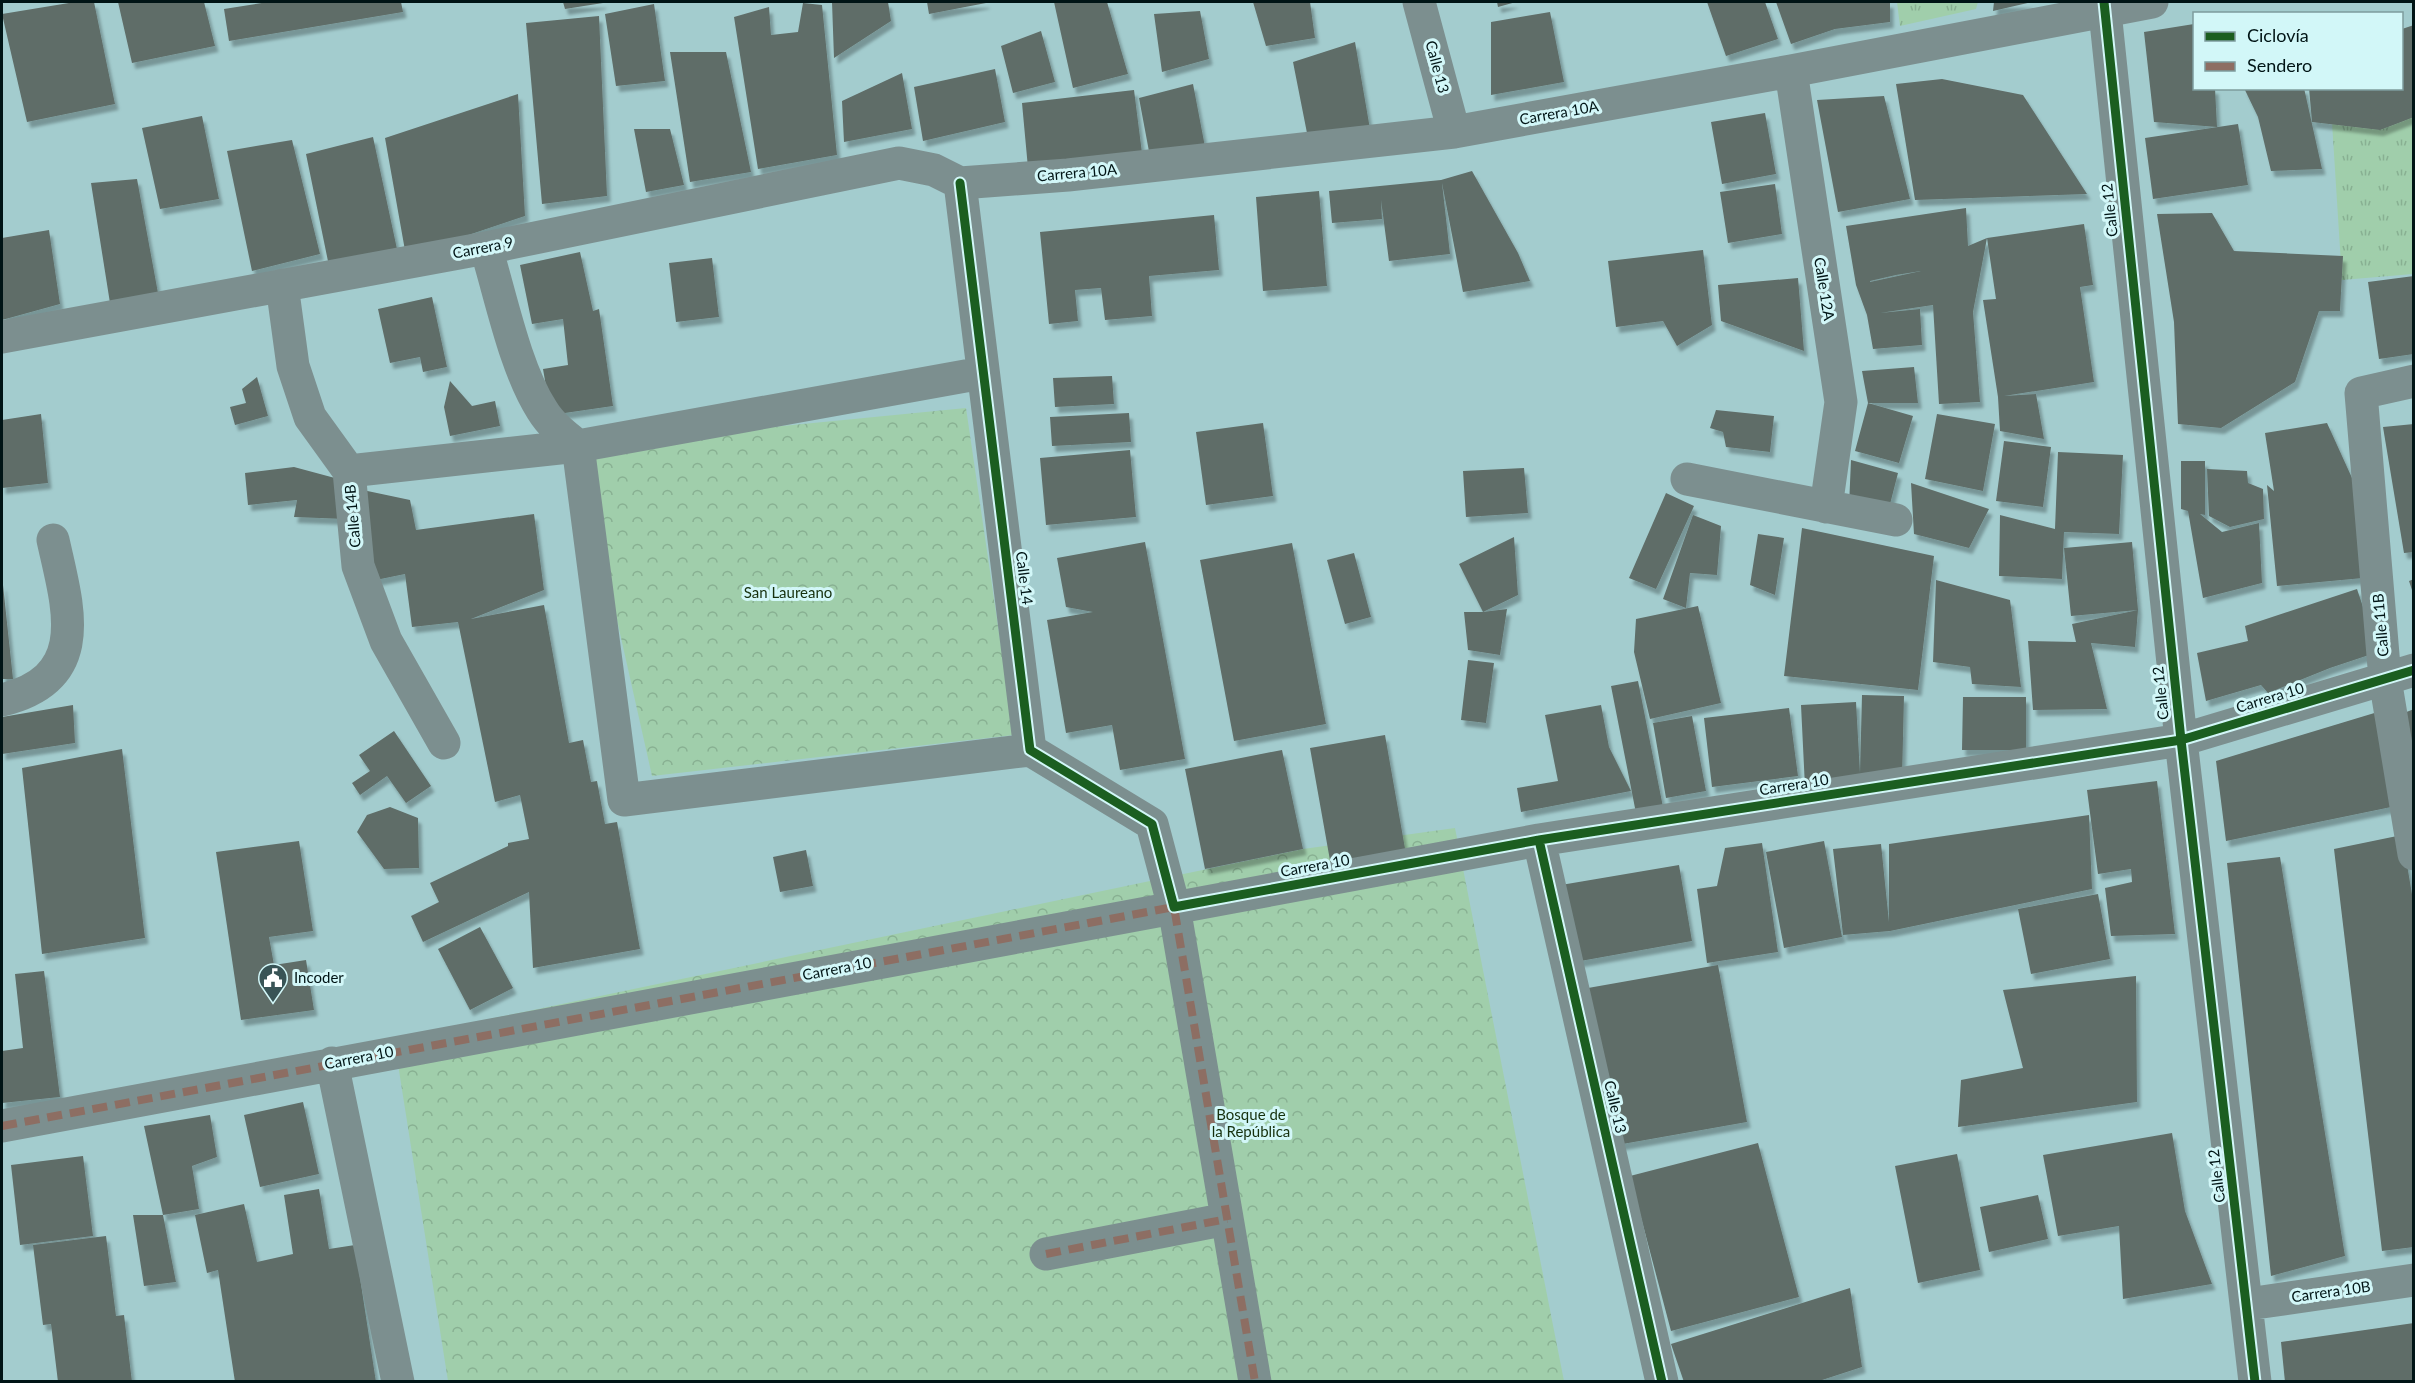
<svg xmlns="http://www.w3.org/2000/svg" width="2415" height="1383" font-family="Lato,sans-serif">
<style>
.grass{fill:url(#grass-tufts)}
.park{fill:url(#park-crowns)}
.building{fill:#5f6d68;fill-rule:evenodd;filter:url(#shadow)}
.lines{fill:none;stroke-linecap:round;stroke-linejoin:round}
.minor{stroke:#7c8f8f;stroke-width:33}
.quiet{stroke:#8d6e63;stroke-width:8;stroke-dasharray:15 8;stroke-linecap:butt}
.cycleway-casing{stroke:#d2f7f8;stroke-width:13}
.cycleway{stroke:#1b5e20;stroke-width:9}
.labels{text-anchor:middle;stroke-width:6;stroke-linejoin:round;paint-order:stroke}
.street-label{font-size:15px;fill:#001415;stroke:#d2f7f8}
.park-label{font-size:15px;fill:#16300d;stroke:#d2f7f8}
.poi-label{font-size:15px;fill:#001415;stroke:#d2f7f8;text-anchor:start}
</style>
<defs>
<pattern id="grass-tufts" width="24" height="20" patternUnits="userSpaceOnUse" patternTransform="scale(1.5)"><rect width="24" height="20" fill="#a0ceab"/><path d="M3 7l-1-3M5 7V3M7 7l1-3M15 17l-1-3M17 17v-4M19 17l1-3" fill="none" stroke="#88b092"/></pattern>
<pattern id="park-crowns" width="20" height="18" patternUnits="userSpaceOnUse" patternTransform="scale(1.5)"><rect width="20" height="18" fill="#a0ceab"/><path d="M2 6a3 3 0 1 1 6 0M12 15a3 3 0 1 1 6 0" fill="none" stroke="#88b092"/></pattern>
<filter id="shadow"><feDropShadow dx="3.5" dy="6" stdDeviation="1.5" flood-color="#0004"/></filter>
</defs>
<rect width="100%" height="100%" fill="#a3ccce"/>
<!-- grass -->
<path class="grass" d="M 1897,2 L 1978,2 L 1976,9 L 1900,26 Z
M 2413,85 L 2413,274 L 2342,280 L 2330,91 L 2402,88 L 2402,86 Z"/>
<!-- park -->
<path class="park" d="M 966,408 L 1014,735 L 652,776 L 578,446 Z
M 1455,828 L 1564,1381 L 448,1381 L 394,1039 L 1303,849 Z"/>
<!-- building -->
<path class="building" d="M 75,2 L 94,2 L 115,104 L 27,122 L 2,14 Z
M 118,2 L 204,2 L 215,46 L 132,63 Z
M 268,2 L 401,2 L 403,12 L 229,41 L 224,9 Z
M 563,2 L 603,2 L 603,3 L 565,9 Z
M 832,2 L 888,2 L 891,21 L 834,58 Z
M 927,2 L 986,2 L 986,3 L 929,14 Z
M 1054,2 L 1107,2 L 1128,74 L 1073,88 Z
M 1253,2 L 1310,2 L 1315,38 L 1266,46 Z
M 1497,2 L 1516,2 L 1498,7 Z
M 1707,2 L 1765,2 L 1778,39 L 1726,56 Z
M 1776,2 L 1890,2 L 1890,22 L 1835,29 L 1791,44 Z
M 1994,2 L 2032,2 L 1993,11 Z
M 803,3 L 822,5 L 837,155 L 758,169 L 734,17 L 769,7 L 771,35 L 798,32 Z
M 654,4 L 665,81 L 616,86 L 605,14 Z
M 1200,11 L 1209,59 L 1162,72 L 1154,14 Z
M 1550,12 L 1564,82 L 1491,95 L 1491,22 Z
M 599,16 L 607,196 L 542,204 L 526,23 Z
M 2194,24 L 2194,88 L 2215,88 L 2217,127 L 2154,122 L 2144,32 Z
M 2414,25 L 2414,117 L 2380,130 L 2312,122 L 2309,88 L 2402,88 L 2402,29 Z
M 1041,31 L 1055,82 L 1013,93 L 1001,46 Z
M 1355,42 L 1370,129 L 1307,133 L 1293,62 Z
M 670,52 L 726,52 L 751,172 L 690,182 Z
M 995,69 L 1005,122 L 923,141 L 914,87 Z
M 902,73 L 912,129 L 844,142 L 842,101 Z
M 1942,79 L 2023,95 L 2087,194 L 1915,200 L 1896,84 Z
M 1193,84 L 1206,152 L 1151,162 L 1139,98 Z
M 2244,88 L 2304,88 L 2322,169 L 2271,171 L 2258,117 Z
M 1134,90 L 1142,153 L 1028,168 L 1022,103 Z
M 518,94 L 525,216 L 406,256 L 385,138 Z
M 1884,96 L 1910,199 L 1838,212 L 1817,100 Z
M 1765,113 L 1776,174 L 1722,184 L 1711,122 Z
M 202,116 L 219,199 L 160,209 L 142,128 Z
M 2238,124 L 2248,185 L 2153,199 L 2145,138 Z
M 634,129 L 670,129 L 684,185 L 646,192 Z
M 373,137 L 397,249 L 329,266 L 306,154 Z
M 292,140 L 320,254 L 252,271 L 227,151 Z
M 1472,171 L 1518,253 L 1530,281 L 1463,292 L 1442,183 L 1450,254 L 1389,261 L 1381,200 L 1382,219 L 1332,223 L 1329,191 L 1441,180 Z
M 137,179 L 158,293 L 110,303 L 91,183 Z
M 1775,184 L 1782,234 L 1728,243 L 1720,192 Z
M 1319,191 L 1327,286 L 1263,291 L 1256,197 Z
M 1966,208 L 1968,246 L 1987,238 L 1973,312 L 1980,402 L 1939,404 L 1933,305 L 1880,313 L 1920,309 L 1922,345 L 1873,349 L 1867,315 L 1856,285 L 1846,226 ZM 1921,271 L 1870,282 L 1870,281 L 1896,275 Z
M 2212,213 L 2234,251 L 2343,256 L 2340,311 L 2319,311 L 2295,382 L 2221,428 L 2178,424 L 2174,322 L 2157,214 Z
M 1214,215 L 1219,270 L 1149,276 L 1152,316 L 1105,320 L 1101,288 L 1075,290 L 1078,321 L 1049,324 L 1040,232 Z
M 2084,224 L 2093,285 L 2080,287 L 2094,382 L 2004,396 L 2036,394 L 2044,439 L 2000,431 L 1998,397 L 1983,300 L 1996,299 L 1987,238 Z
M 49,230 L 60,304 L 2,320 L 2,238 Z
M 1703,250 L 1712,325 L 1677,346 L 1663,321 L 1616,327 L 1608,261 Z
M 580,252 L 593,311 L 599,309 L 613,406 L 551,415 L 543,369 L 568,365 L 563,319 L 532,324 L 520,265 Z
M 712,258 L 719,317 L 676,322 L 669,263 Z
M 2414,276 L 2414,354 L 2379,359 L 2368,282 Z
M 1798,278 L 1804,351 L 1721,321 L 1718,285 Z
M 432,297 L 447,367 L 423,372 L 420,357 L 390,363 L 378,309 Z
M 1914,367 L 1918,403 L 1868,403 L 1913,416 L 1899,463 L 1855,451 L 1868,403 L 1862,371 Z
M 1112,376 L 1114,404 L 1055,407 L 1053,378 Z
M 257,377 L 268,416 L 235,425 L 230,407 L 246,403 L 242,389 Z
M 450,381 L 472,406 L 495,401 L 500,426 L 450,436 L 444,407 Z
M 1716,410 L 1774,416 L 1770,452 L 1726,447 L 1723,432 L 1710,428 Z
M 1129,413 L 1131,442 L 1052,446 L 1050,417 Z
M 41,414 L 48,483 L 2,488 L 2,420 Z
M 1937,414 L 1995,424 L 1983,491 L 1925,479 Z
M 1263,423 L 1273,496 L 1206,505 L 1196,432 Z
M 2327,423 L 2352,478 L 2374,577 L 2277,586 L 2267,485 L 2274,491 L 2265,433 Z
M 2414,424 L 2414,552 L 2404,553 L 2383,427 Z
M 2004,441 L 2051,447 L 2043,507 L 1996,501 Z
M 1130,450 L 1136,517 L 1046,525 L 1040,458 Z
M 2058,452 L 2123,455 L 2119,534 L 2064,532 L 2062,579 L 1999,576 L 2000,515 L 2055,529 Z
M 1851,460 L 1898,473 L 1887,516 L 1849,506 Z
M 2181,461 L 2205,461 L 2205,515 L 2200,514 L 2222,532 L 2259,523 L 2262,583 L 2203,598 L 2188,511 L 2181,509 Z
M 294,467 L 346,481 L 345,519 L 294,517 L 297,500 L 248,505 L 245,473 Z
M 1524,468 L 1528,513 L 1466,517 L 1463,471 Z
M 2207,469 L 2247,471 L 2248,483 L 2263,489 L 2264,519 L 2230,527 L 2209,516 Z
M 1911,483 L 1989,509 L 1969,548 L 1914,534 Z
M 358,489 L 410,500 L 416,530 L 534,514 L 544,590 L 471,619 L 544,605 L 569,743 L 583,740 L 591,782 L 597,781 L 605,824 L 617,822 L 640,949 L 533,968 L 529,892 L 423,942 L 411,916 L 439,902 L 430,883 L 508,846 L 508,843 L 529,839 L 520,795 L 495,802 L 458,622 L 412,627 L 405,574 L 371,581 Z
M 1666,493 L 1694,506 L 1656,589 L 1629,578 Z
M 1693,515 L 1721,526 L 1717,575 L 1690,573 L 1686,608 L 1663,599 Z
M 1802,528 L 1934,556 L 1918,690 L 1784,676 Z
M 1758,534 L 1784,538 L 1775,595 L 1750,585 Z
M 1514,537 L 1518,595 L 1483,612 L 1507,609 L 1500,655 L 1468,650 L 1464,612 L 1483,612 L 1459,564 Z
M 1145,542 L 1185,759 L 1120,770 L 1112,725 L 1066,733 L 1047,620 L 1093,612 L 1066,607 L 1057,558 Z
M 2132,542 L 2138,610 L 2135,647 L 2091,643 L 2107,709 L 2033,710 L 2028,641 L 2076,642 L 2072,624 L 2138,610 L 2071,616 L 2064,548 Z
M 1292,543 L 1326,724 L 1234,741 L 1200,560 Z
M 1354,553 L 1371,617 L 1345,624 L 1327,560 Z
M 2414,579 L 2414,593 L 2413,593 L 2409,581 Z
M 1936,580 L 2010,600 L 2021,687 L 1972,684 L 1970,667 L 1933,662 Z
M 2,585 L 3,585 L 13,679 L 2,679 Z
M 2357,589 L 2378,652 L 2330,668 L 2268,693 L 2261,685 L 2206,701 L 2197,653 L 2248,641 L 2245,626 Z
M 1698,606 L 1721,703 L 1650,719 L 1634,652 L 1636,619 Z
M 1468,660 L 1494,663 L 1486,723 L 1461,720 Z
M 1638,681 L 1663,807 L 1636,813 L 1611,686 Z
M 1862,695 L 1904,696 L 1902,780 L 1805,787 L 1801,705 L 1856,702 L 1860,773 Z
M 1963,697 L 2026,697 L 2026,750 L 1962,750 Z
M 73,705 L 75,743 L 2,754 L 2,717 Z
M 1601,705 L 1609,747 L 1631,791 L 1521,812 L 1517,788 L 1558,781 L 1545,715 Z
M 1789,708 L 1798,776 L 1712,787 L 1704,718 Z
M 2414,709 L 2414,779 L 2399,715 Z
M 2381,711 L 2401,805 L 2226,841 L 2216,761 Z
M 1692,716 L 1706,791 L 1666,798 L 1653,723 Z
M 394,731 L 431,786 L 406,803 L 387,776 L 360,795 L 352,783 L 370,771 L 359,755 Z
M 1385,735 L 1406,854 L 1331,866 L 1310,748 Z
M 122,749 L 145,938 L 42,954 L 22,768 Z
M 1282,750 L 1303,849 L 1205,869 L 1185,769 Z
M 2157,781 L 2175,934 L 2111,936 L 2105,888 L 2132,882 L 2131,869 L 2098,874 L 2087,790 Z
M 390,807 L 418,818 L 419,868 L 384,869 L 357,832 L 367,815 Z
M 2089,815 L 2092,889 L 1890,931 L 1843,935 L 1833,849 L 1881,844 L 1889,922 L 1889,844 Z
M 2402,835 L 2414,906 L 2414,1247 L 2382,1251 L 2334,849 Z
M 299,841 L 313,931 L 269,937 L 274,965 L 306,960 L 314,1010 L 241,1020 L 216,852 Z
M 1824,841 L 1842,937 L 1784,948 L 1766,852 Z
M 1762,843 L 1778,952 L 1707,963 L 1697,889 L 1717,886 L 1725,848 Z
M 806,850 L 813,886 L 780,892 L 773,857 Z
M 2280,857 L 2345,1256 L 2271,1276 L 2227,863 Z
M 1679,865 L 1692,941 L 1575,962 L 1561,885 Z
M 2098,894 L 2110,959 L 2031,974 L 2018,909 Z
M 480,927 L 513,988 L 470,1010 L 438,949 Z
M 1718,965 L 1747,1122 L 1617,1145 L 1588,988 Z
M 44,971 L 60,1097 L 2,1103 L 2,1051 L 23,1048 L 15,974 Z
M 2136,976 L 2137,1102 L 1958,1127 L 1961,1080 L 2023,1068 L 2003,990 Z
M 303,1102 L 319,1174 L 260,1187 L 244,1115 Z
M 210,1115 L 217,1157 L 192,1166 L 199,1209 L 163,1215 L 176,1282 L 144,1286 L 133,1215 L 163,1215 L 144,1126 Z
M 2172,1133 L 2185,1211 L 2212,1284 L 2123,1299 L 2119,1226 L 2058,1236 L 2043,1155 Z
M 1758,1143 L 1799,1297 L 1671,1331 L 1630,1176 Z
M 1957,1154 L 1980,1270 L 1918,1283 L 1895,1166 Z
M 83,1156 L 93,1236 L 20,1245 L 11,1165 Z
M 319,1189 L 329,1249 L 355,1245 L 376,1382 L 235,1382 L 218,1270 L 207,1273 L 195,1215 L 244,1204 L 257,1262 L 293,1254 L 284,1195 Z
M 2038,1195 L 2048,1239 L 1989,1252 L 1980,1207 Z
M 106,1236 L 116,1316 L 124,1315 L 132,1382 L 58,1382 L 51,1324 L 43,1325 L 33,1245 Z
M 1850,1288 L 1862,1367 L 1816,1382 L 1684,1382 L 1671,1344 Z
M 2414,1323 L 2414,1382 L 2285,1382 L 2281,1342 Z"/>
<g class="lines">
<!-- minor -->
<path class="minor" d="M 1419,2 L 1454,132
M 2104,2 L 2181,740 L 2255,1382
M 1791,71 L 1841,402 L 1826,507
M 960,183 L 1030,750 L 1152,824 L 1174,907 L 1255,1382
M 960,183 L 1068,175 L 1454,132 L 1791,71 L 2152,2
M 486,248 C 501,297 515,368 542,410 C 551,425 565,436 578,446 L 624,800 L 1030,750
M 282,285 L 293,366 L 310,417 L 349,471 L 358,566 L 386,641 L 444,743
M 2,337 L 486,248 L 899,163 L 934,170 L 960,183
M 2414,381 L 2361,393 L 2385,679 L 2414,854
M 349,471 L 578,446 L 982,373
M 1687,479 L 1896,520
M 2,700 C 92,678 68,608 53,540
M 1539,840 L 1662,1382
M 332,1063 L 398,1382
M 2,1126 L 1539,840 L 2181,740 L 2414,670
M 1046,1254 L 1227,1219
M 2248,1304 L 2414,1280"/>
<!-- quiet -->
<path class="quiet" d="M 2,1126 L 1174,907 L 1255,1382
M 1046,1254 L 1227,1219"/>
<!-- cycleway casing -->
<g class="cycleway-casing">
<path id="cycleway" d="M 2104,2 L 2181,740 L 2255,1382
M 960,183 L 1030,750 L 1152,824 L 1174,907 L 1539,840 L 2181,740 L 2414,670
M 1539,840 L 1662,1382"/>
</g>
<!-- cycleway -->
<use href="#cycleway" class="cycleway"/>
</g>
<!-- icons -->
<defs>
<g id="civic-pin" transform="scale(1.5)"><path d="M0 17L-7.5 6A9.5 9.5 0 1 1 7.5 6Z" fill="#395456" stroke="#d2f7f8"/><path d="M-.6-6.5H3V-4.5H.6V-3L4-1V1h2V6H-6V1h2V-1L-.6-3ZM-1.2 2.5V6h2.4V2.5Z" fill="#fff"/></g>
</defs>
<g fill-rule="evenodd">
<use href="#civic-pin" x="273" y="978"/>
</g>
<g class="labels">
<!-- street labels -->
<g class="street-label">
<text transform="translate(1437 67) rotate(75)" y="5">Calle 13</text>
<text transform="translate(1559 113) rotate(-10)" y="5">Carrera 10A</text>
<text transform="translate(1077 173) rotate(-5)" y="5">Carrera 10A</text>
<text transform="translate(2110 210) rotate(-96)" y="5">Calle 12</text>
<text transform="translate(483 248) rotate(-11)" y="5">Carrera 9</text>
<text transform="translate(1824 289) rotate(81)" y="5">Calle 12A</text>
<text transform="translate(353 516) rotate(-95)" y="5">Calle 14B</text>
<text transform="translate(1024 578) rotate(83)" y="5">Calle 14</text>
<text transform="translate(2381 625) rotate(-95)" y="5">Calle 11B</text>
<text transform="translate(2161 693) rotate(-96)" y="5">Calle 12</text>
<text transform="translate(2270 698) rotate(-17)" y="5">Carrera 10</text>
<text transform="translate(1794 785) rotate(-9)" y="5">Carrera 10</text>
<text transform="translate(1315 866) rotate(-10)" y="5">Carrera 10</text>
<text transform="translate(837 969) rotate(-11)" y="5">Carrera 10</text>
<text transform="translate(359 1058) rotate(-11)" y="5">Carrera 10</text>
<text transform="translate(1615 1107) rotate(77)" y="5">Calle 13</text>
<text transform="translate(2217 1176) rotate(-97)" y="5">Calle 12</text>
<text transform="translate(2331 1292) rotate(-8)" y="5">Carrera 10B</text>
</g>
<!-- park labels -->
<g class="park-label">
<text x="788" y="598">San Laureano</text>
<text x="1251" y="1120">Bosque de<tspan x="1251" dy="17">la República</tspan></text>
</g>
<!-- poi labels -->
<g class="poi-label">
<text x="294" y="983">Incoder</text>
</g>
</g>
<!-- border -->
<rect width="2415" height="1383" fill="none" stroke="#001415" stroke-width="6"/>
<!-- legend -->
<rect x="2193" y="12" width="210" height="78" fill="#d2f7f8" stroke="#7e9c9d" stroke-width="1.5"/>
<rect x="2205" y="32" width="30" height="9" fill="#1b5e20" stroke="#7e9c9d" stroke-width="1.5"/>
<text x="2247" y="42" font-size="18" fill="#001415">Ciclovía</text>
<rect x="2205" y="62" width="30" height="9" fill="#8d6e63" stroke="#7e9c9d" stroke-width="1.5"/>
<text x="2247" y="72" font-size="18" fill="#001415">Sendero</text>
</svg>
